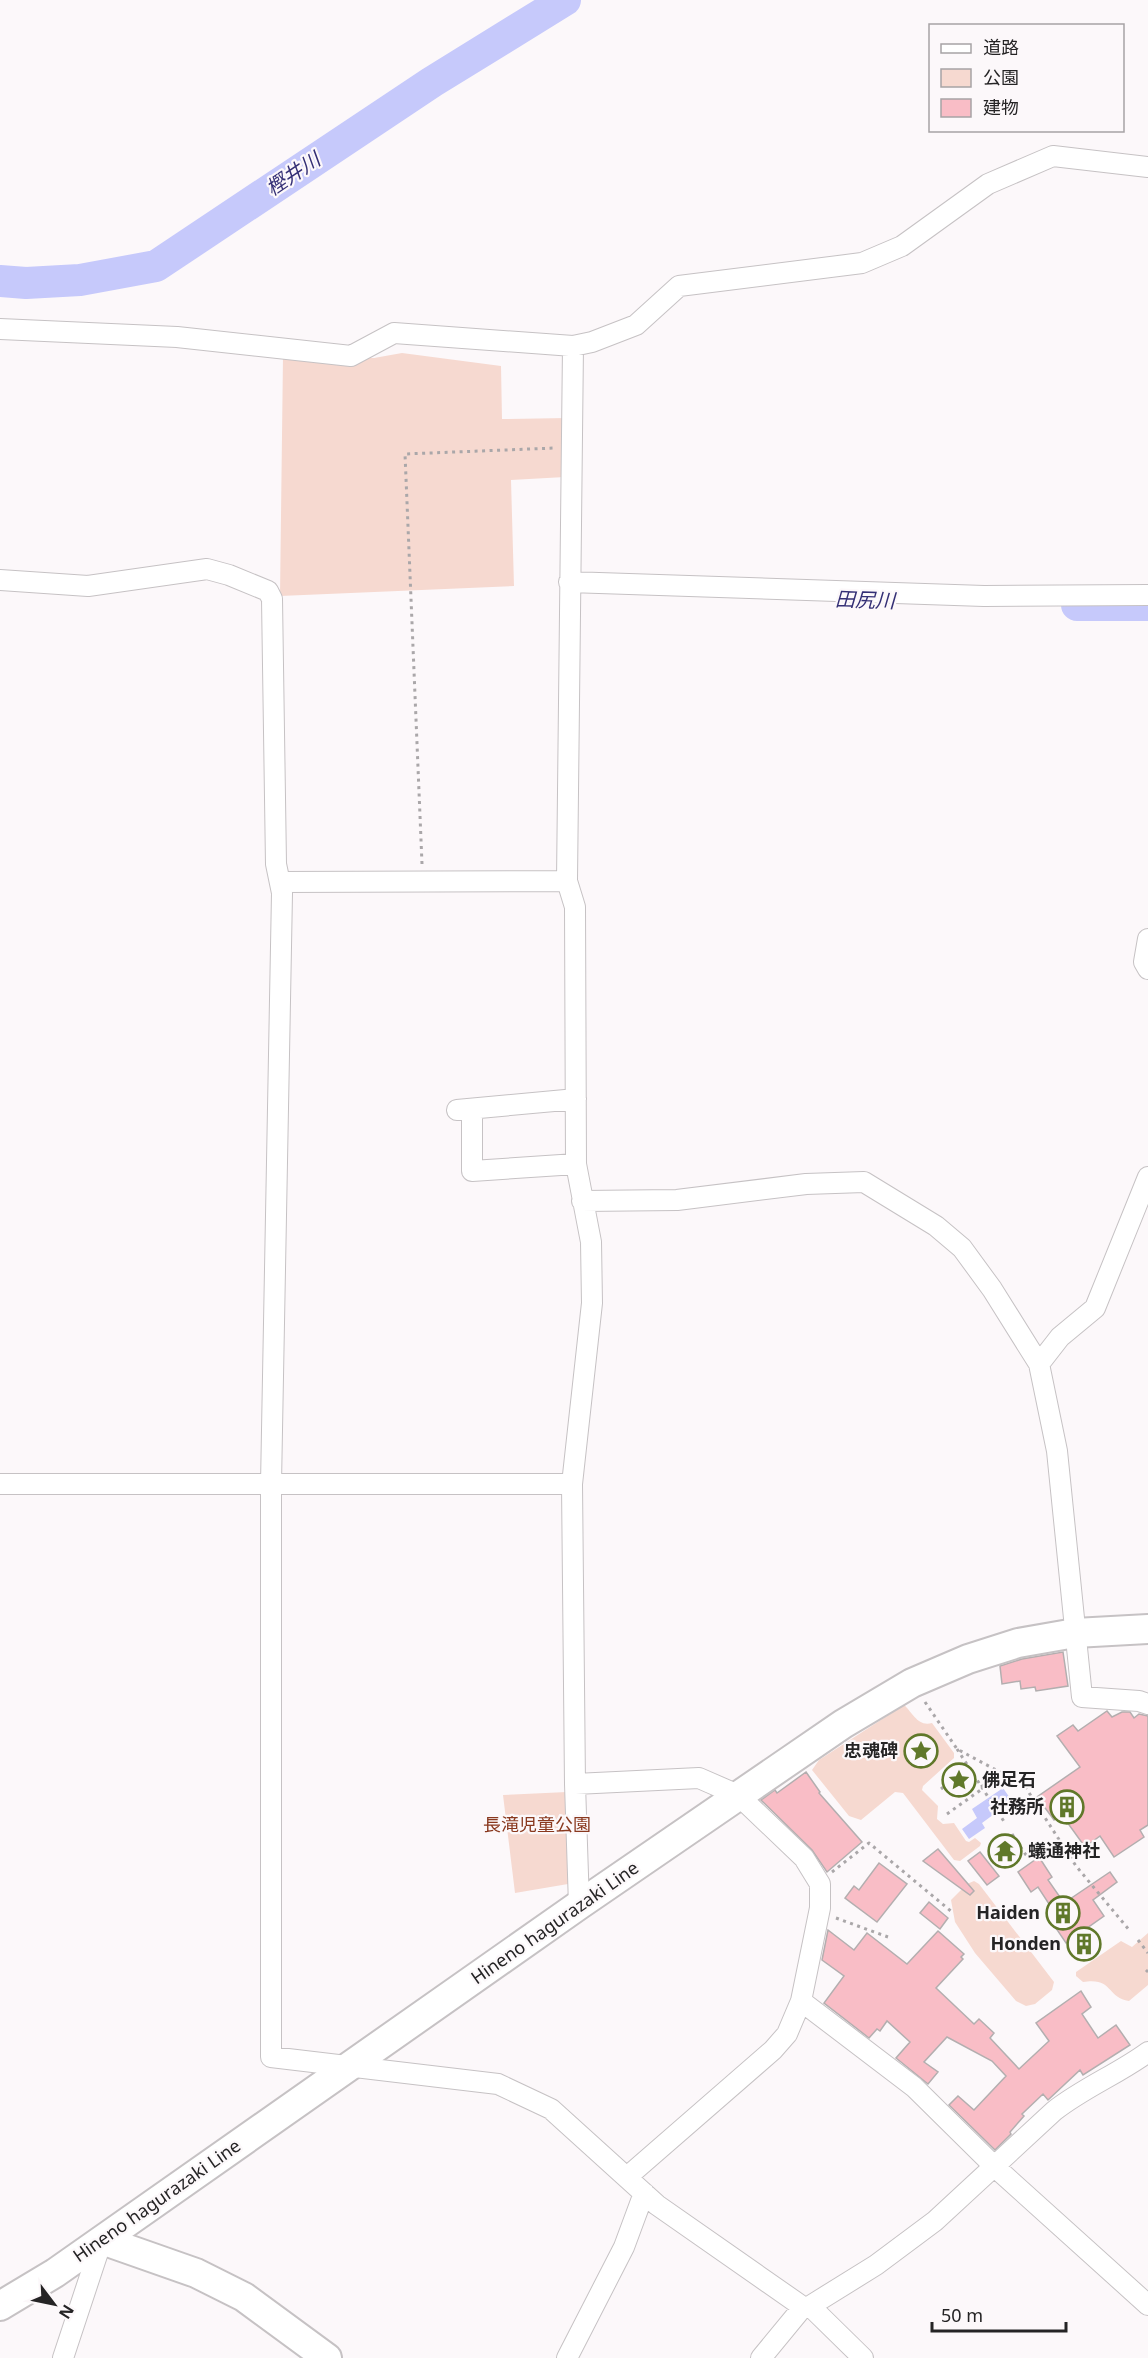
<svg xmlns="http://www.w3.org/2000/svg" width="1148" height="2358" font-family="'Noto Sans','Noto Sans JP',sans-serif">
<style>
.green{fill:#f6d9d0}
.water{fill:#c6c9fb}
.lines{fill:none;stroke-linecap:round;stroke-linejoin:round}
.river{stroke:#c6c9fb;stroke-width:32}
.building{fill:#f9bdc6;stroke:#b3aeaf;stroke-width:1.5}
.street-casing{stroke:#c6c2c4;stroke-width:22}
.secondary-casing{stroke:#c6c2c4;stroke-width:32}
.path{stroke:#aaa7a9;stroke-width:3;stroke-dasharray:3 4.5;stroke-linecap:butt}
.street{stroke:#fff;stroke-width:20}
.secondary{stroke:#fff;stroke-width:28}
.labels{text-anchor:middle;stroke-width:4.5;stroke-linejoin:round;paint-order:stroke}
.poi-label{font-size:18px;font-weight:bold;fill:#252425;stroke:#fcf8fa;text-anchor:end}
.park-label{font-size:18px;fill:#89391f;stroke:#fcf8fa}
.street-label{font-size:18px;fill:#252425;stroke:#fcf8fa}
.water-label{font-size:20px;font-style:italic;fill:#342f75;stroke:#fcf8fa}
</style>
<rect width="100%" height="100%" fill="#fcf8fa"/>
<!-- green -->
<path class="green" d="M 402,353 L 501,366 L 502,419 L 567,418 L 565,477 L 511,480 L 514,586 L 280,596 L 283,356 L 374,358 Z
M 904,1705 C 913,1713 918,1727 932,1723 L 954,1753 L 954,1758 L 923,1786 L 922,1790 L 938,1806 L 937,1819 L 943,1824 L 954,1823 L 966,1841 L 969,1842 L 975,1838 L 981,1843 L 980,1846 L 960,1861 L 954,1860 L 903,1793 L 895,1792 L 861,1820 L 849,1816 L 812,1770 L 819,1760 Z
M 567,1792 L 568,1884 L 515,1893 L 503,1795 Z
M 974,1881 L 979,1884 L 1054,1982 L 1052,1990 L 1035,2004 L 1026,2006 L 1016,2001 L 975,1953 L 955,1922 L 951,1900 L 967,1884 Z
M 1148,1933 L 1148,1985 L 1129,2001 C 1106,1997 1113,1977 1083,1982 L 1076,1976 L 1076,1972 L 1121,1941 L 1132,1947 Z"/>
<!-- water -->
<path class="water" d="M 1003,1788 L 1012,1801 L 982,1823 L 985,1828 L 969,1839 L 962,1829 L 977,1818 L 972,1809 Z"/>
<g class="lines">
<!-- river -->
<path class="river" d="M 0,281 L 26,283 L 80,280 L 156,266 L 432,82 L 565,0
M 1077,605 L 1148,605"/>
</g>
<!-- building -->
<path class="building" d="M 1063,1652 L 1068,1686 L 1036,1691 L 1035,1687 L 1021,1689 L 1020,1681 L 1002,1684 L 1000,1666 L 1022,1659 Z
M 1107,1711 L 1112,1717 L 1122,1712 L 1130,1712 L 1134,1718 L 1139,1714 L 1148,1716 L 1148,1825 L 1140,1830 L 1144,1837 L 1114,1857 L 1100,1836 L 1085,1847 L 1062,1815 L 1054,1820 L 1037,1797 L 1080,1767 L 1057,1736 L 1073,1725 L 1078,1731 Z
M 806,1772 L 820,1792 L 819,1793 L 862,1842 L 827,1872 L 812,1850 L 761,1800 L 775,1790 L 777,1793 Z
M 938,1849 L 974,1891 L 970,1895 L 923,1861 Z
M 980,1852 L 999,1876 L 987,1885 L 968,1861 Z
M 1039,1857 L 1052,1877 L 1048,1880 L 1064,1903 L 1110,1872 L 1117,1882 L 1093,1900 L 1104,1916 L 1083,1931 L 1094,1946 L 1082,1955 L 1071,1939 L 1066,1943 L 1047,1915 L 1053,1910 L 1038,1887 L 1031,1892 L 1018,1872 Z
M 879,1863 L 907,1884 L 877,1922 L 845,1898 L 854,1886 L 859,1890 Z
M 929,1902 L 948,1918 L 940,1929 L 920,1913 Z
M 828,1930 L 854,1950 L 867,1933 L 907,1964 L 938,1931 L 964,1954 L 961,1957 L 963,1959 L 936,1988 L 974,2024 L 979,2019 L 994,2033 L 990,2038 L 1019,2069 L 1049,2041 L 1036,2023 L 1081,1991 L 1091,2007 L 1082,2014 L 1098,2038 L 1116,2025 L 1130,2045 L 1083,2075 L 1080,2070 L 1048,2100 L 1043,2094 L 1022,2114 L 1024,2116 L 1010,2132 L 1011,2134 L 995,2150 L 949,2105 L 958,2096 L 974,2110 L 1006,2076 L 992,2061 L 947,2037 L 924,2062 L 938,2072 L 928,2084 L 896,2058 L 910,2042 L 887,2021 L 880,2031 L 877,2029 L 869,2038 L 824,2003 L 844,1976 L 822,1960 Z"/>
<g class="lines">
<!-- street casing -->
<g class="street-casing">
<path id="street" d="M 0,329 L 177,337 L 351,356 L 394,333 L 573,346 L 592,342 L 636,325 L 679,286 L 862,263 L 902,246 L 988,184 L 1053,156 L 1148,167
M 573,346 L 567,881 L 575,907 L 576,1164 L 591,1242 L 592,1303 L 572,1484 L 575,1784 L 579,1905
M 0,580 L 88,586 L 207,569 L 229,575 L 268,591 L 272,599 L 276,864 L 282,893 L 271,1484 L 271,2057 L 498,2084 L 551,2109 L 657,2205 L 803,2307
M 569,582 L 984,596 L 1148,595
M 280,882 L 567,881
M 1148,939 L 1144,962 L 1148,969
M 472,1109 L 472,1171 L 576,1164
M 457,1110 L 576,1099
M 582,1201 L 677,1200 L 806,1184 L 864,1182 L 936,1226 L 962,1248 L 992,1289 L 1039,1364 L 1057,1451 L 1082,1697 L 1139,1701 L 1148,1704
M 1039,1364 L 1060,1337 L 1095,1308 L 1148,1177
M 0,1484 L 572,1484
M 575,1784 L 699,1778 L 738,1795 L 804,1858 L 820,1884 L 820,1908 L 801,2001 L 914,2087 L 995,2167 L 1148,2305
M 627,2177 L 773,2050 L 787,2034 L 801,2001
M 810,2306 L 863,2358
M 63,2358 L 102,2240
M 567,2358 L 624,2247 L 644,2193
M 761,2358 L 803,2307 L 810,2306 L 876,2265 L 935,2221 L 1054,2111 C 1083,2088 1118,2074 1148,2052"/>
</g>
<!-- secondary casing -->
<g class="secondary-casing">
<path id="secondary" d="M 102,2240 L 196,2273 L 244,2297 L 327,2358
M 0,2306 L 55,2273 L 579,1905 L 843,1724 L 912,1683 L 968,1659 L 1018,1643 L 1075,1633 L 1148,1629"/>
</g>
<!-- path -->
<path class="path" d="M 422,864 L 405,454 L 555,448
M 925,1702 L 957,1749 L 1024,1785 L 1076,1866 L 1130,1931
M 957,1749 L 1005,1823
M 981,1787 L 988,1782
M 941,1789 L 968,1766
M 947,1814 L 982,1789
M 1012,1834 L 1028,1858
M 832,1872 L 869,1843 L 952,1912
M 836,1918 L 888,1937
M 1138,1940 L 1148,1953
M 1146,1972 L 1148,1970"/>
<!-- street -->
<use href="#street" class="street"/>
<!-- secondary -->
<use href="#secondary" class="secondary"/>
</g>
<!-- icons -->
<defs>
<g id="sight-ring" transform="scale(1.725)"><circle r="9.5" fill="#fcf8fa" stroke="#60782a" stroke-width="1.5"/><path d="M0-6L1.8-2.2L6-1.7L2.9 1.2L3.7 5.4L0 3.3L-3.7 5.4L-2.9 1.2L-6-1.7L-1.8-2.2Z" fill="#60782a"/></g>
<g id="building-ring" transform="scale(1.725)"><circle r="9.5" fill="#fcf8fa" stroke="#60782a" stroke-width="1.5"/><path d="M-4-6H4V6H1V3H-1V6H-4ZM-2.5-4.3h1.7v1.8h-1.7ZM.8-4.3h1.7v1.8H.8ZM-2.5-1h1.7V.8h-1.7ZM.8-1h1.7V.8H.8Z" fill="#60782a"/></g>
<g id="temple-ring" transform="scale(1.725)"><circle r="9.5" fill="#fcf8fa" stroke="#60782a" stroke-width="1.5"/><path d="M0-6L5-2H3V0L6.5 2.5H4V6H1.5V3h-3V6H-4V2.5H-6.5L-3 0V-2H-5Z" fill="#60782a"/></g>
</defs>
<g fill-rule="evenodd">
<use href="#sight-ring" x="921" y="1751"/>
<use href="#sight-ring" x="959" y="1780"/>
<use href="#building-ring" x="1067" y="1807"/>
<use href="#temple-ring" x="1005" y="1851"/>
<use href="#building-ring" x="1063" y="1913"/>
<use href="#building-ring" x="1084" y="1944"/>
</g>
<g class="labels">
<!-- poi labels -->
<g class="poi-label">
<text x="898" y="1757">忠魂碑</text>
<text x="982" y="1786" text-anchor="start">佛足石</text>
<text x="1044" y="1813">社務所</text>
<text x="1028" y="1857" text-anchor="start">蟻通神社</text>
<text x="1040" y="1919">Haiden</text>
<text x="1061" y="1950">Honden</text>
</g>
<!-- park labels -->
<g class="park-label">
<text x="537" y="1831">長滝児童公園</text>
</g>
<!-- street labels -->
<g class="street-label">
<text transform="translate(555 1923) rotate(-35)" y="6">Hineno hagurazaki Line</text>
<text transform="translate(157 2201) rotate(-35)" y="6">Hineno hagurazaki Line</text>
</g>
<!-- water labels -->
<g class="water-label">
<text transform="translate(293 174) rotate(-34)" y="7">樫井川</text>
<text transform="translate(865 600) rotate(2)" y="7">田尻川</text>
</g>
</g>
<!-- legend -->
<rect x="929" y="24" width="195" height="108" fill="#fcf8fa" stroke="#a6a3a5" stroke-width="1.5"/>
<rect x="941" y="44" width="30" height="9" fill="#ffffff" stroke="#a6a3a5" stroke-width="1.5"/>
<text x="983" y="54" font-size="18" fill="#252425">道路</text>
<rect x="941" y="69" width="30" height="18" fill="#f6d9d0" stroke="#a6a3a5" stroke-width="1.5"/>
<text x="983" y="84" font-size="18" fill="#252425">公園</text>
<rect x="941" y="99" width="30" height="18" fill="#f9bdc6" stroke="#a6a3a5" stroke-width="1.5"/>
<text x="983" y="114" font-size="18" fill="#252425">建物</text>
<!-- north arrow -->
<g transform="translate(54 2304) rotate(122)" stroke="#fcf8fa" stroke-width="4.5" paint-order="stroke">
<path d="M0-4.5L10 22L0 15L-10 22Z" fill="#252425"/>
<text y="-9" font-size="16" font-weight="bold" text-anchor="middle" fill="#252425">N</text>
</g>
<!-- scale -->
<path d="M932 2322v9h134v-9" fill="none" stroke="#252425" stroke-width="3"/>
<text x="941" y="2322" font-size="18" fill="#252425" stroke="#fcf8fa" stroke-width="4.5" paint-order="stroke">50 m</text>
</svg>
